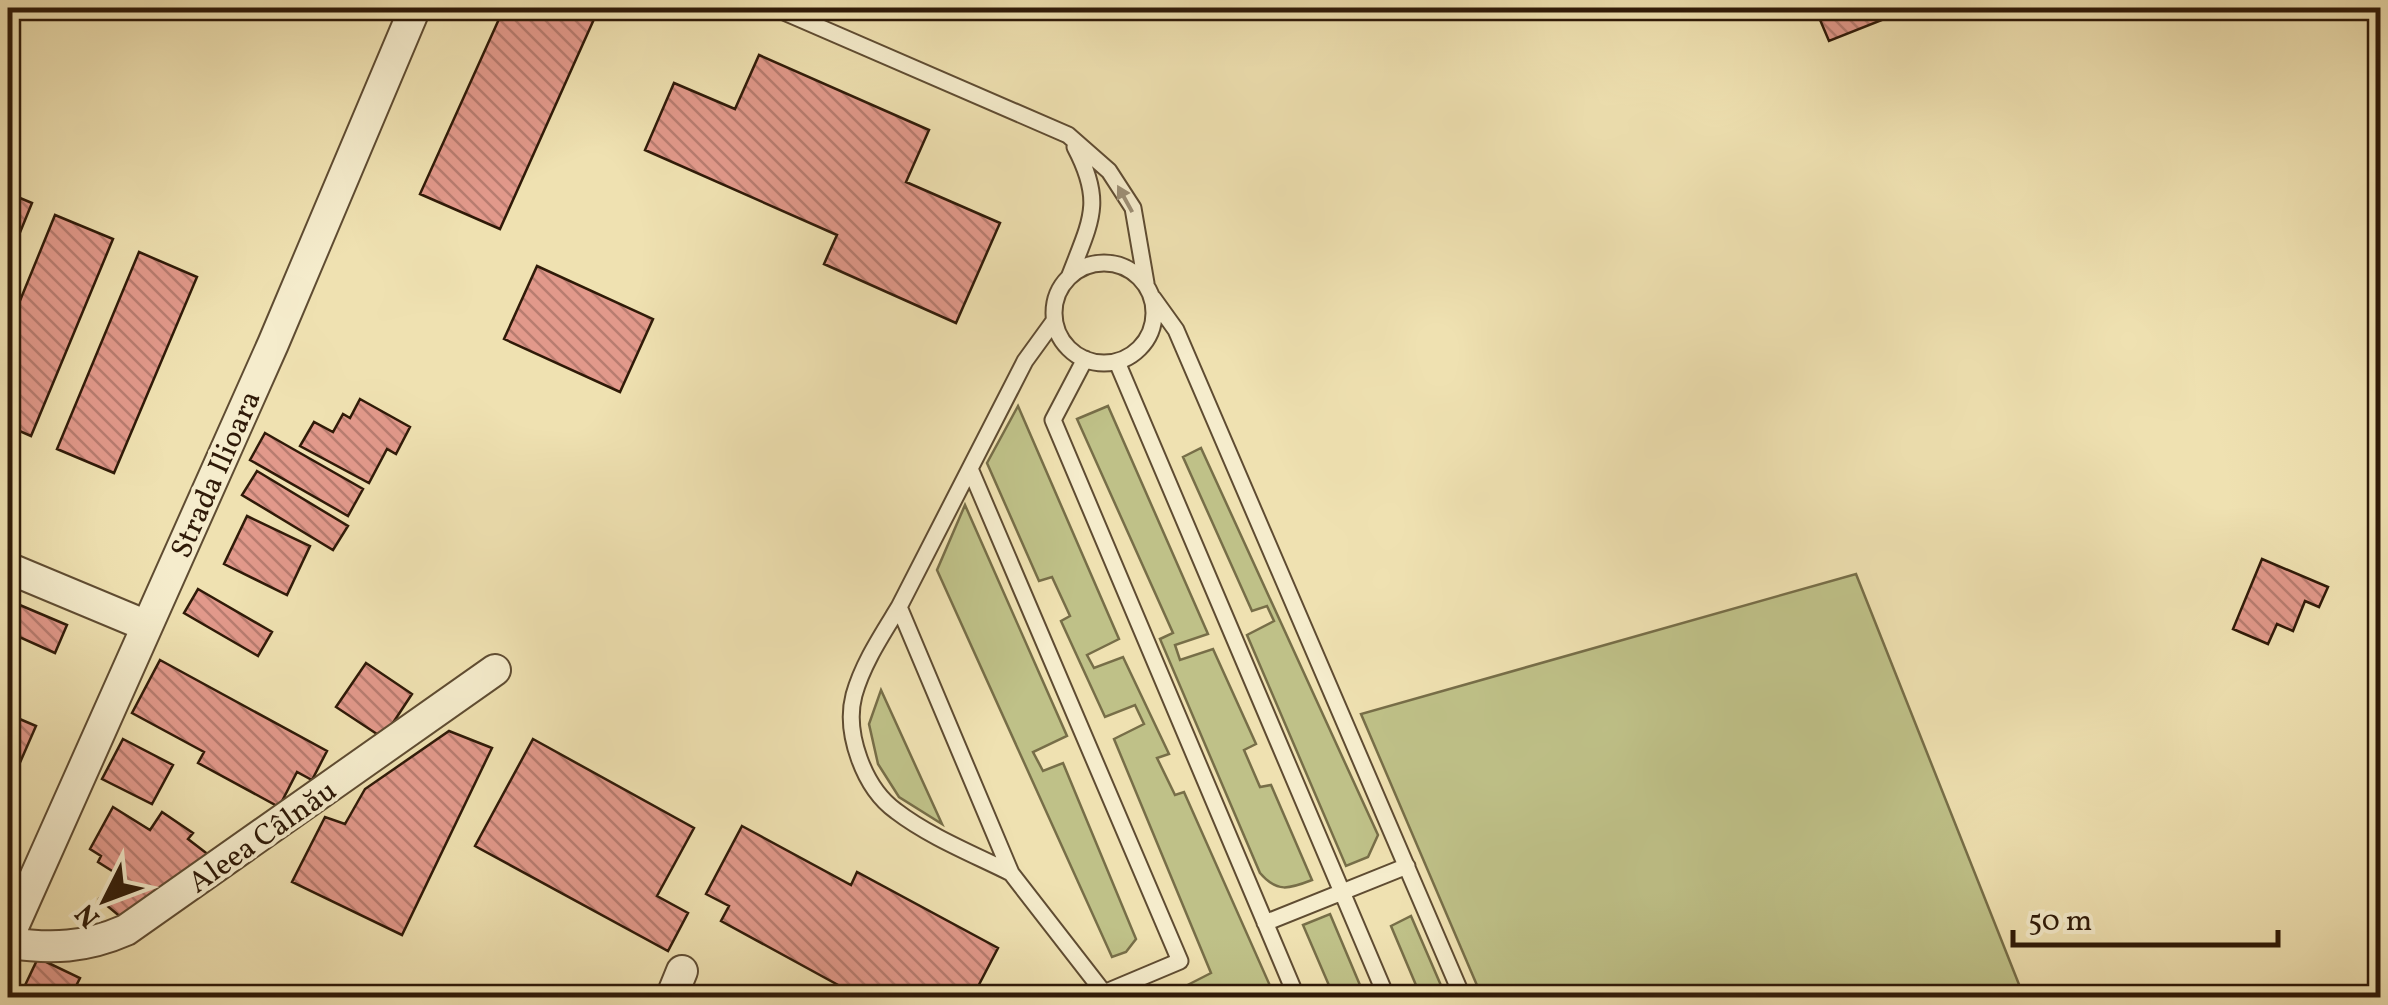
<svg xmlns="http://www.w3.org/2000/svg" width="2388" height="1005" font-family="Vollkorn,serif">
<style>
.grass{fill:#bfc188;stroke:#776e48;stroke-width:2.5}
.building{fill:url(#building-back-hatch);stroke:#2f1a08;stroke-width:2.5}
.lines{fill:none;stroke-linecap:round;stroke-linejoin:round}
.lane-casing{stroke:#5f4c32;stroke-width:19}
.street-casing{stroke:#5f4c32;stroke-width:34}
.lane{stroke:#f5eccc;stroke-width:15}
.street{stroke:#f5eccc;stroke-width:30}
.oneway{fill:#9c8e74}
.labels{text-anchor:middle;stroke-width:8;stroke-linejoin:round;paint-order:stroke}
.street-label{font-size:30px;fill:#2f1a08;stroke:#f5eccc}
</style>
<defs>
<pattern id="building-back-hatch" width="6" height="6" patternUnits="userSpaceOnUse" patternTransform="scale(2.5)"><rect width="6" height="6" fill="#e2998b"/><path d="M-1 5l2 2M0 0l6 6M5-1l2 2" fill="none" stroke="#b87c70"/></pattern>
</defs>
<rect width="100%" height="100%" fill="#efe1b1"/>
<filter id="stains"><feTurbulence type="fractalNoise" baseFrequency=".002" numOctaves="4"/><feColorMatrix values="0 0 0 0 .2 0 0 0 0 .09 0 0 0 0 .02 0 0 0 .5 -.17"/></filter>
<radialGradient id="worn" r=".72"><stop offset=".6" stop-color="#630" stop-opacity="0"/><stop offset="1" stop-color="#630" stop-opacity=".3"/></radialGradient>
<!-- grass -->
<path class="grass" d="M 1018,406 L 1119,639 L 1087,655 L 1094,668 L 1123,657 L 1169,754 L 1157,758 L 1175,795 L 1184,792 L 1275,997 L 1164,997 L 1211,973 L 1114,739 L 1144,724 L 1135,705 L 1105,717 L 1061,621 L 1070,616 L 1052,577 L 1039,581 L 987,463 Z
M 1108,406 L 1208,634 L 1175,645 L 1180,660 L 1213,649 L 1256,744 L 1244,750 L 1260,787 L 1271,785 L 1312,880 C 1289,889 1277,893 1260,873 L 1160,639 L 1173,633 L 1077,419 Z
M 1201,448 L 1378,835 L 1368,857 L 1346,866 L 1247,635 L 1274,621 L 1267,606 L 1252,611 L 1183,457 Z
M 965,505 L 1067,736 L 1033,752 L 1043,771 L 1063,763 L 1136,939 L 1126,952 L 1112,957 L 937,570 Z
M 1856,574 L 2024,997 L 1482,997 L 1361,714 Z
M 881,690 L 942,824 L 899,797 L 878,764 L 869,724 Z
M 1330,914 L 1365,997 L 1334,997 L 1303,925 Z
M 1411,916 L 1446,997 L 1421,997 L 1391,926 Z"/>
<!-- building -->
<path class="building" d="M 504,8 L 599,8 L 500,229 L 420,194 Z
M 1815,8 L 1912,8 L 1829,41 Z
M 759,55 L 929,130 L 906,182 L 1000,223 L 956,323 L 824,264 L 837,235 L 645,150 L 674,83 L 735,109 Z
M 8,193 L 32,203 L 8,262 Z
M 55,215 L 113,239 L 31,436 L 8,426 L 8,330 Z
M 139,252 L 197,277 L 114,473 L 57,449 Z
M 537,266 L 653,319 L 620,392 L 504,339 Z
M 360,399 L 410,427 L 396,454 L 387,449 L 369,483 L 300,446 L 314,422 L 333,432 L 343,414 L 350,418 Z
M 265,433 L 363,489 L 348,516 L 250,460 Z
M 257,471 L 348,526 L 333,550 L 242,495 Z
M 247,516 L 310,546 L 287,595 L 224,564 Z
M 2262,559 L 2328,587 L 2319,607 L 2305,601 L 2293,631 L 2277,624 L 2268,644 L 2233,629 Z
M 198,589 L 272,632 L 258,656 L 184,613 Z
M 8,600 L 67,625 L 55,653 L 8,632 Z
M 160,660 L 327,751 L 312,780 L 297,772 L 279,807 L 198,763 L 204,752 L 132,713 Z
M 366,663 L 412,694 L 383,738 L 336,707 Z
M 8,714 L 36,726 L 8,790 Z
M 449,731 L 492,748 L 402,935 L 292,882 L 325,817 L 345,824 L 365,789 Z
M 123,739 L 173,765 L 152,804 L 102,779 Z
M 533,739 L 694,828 L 657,896 L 688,913 L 668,951 L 475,846 Z
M 113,807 L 150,830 L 162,812 L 193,833 L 188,839 L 214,859 L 129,924 L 99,899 L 117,874 L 98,862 L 101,856 L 90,849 Z
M 742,826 L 851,885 L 857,872 L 998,948 L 972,998 L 862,998 L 721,921 L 729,906 L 706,894 Z
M 38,958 L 80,978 L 70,998 L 19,998 Z"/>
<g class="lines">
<!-- lane casing -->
<g class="lane-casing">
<path id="lane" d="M 775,8 L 1068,135 L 1109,171 L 1133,208 L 1146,283
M1054 313a50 50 0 1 1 100 0a50 50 0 1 1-100 0Z
M 1070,275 C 1091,220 1104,202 1075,147
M 1153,298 L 1176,330 L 1463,998
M 1054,321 L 1025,361 L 899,607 L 1011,873 L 1108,998
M 1085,359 L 1053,420 L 1297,998
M 1117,362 L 1387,998
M 971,471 L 1180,961 L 1104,993
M 899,607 C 882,635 863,663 854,695 C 844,733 864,788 896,811 C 930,837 973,854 1011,873
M 1265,923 L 1407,866"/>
</g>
<!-- street casing -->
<g class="street-casing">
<path id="street" d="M 8,568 L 147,626
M 8,938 L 273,344 L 415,8
M 8,943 C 52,949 85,948 126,930 L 495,670
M 671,998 L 682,971"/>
</g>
<!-- lane -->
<use href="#lane" class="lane"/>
<!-- street -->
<use href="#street" class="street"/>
</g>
<!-- one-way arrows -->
<defs><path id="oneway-solid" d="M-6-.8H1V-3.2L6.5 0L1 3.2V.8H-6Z" transform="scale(2.5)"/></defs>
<use class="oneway" href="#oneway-solid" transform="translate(1125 199) rotate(-119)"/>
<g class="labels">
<!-- street labels -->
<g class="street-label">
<text transform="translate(215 474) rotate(-66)" y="10">Strada Ilioara</text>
<text transform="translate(262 836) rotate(-35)" y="10">Aleea Câlnău</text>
</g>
</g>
<!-- margin -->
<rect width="2388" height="1005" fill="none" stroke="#efe1b1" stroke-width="40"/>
<rect x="10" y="10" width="2368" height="985" fill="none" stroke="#2f1a08" stroke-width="5"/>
<rect x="20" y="20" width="2348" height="965" fill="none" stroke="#2f1a08" stroke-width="2.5"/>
<!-- north arrow -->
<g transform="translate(105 900) rotate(228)" stroke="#f5eccc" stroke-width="8" paint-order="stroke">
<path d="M0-8L18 38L0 25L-18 38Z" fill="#2f1a08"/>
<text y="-15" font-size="28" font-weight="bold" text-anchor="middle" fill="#2f1a08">N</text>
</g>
<!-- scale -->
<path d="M2013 930v15h265v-15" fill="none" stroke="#2f1a08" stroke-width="5"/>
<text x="2028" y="930" font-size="30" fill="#2f1a08" stroke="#f5eccc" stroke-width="8" paint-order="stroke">50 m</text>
<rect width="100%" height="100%" filter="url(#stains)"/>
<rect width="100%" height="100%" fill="url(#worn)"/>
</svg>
